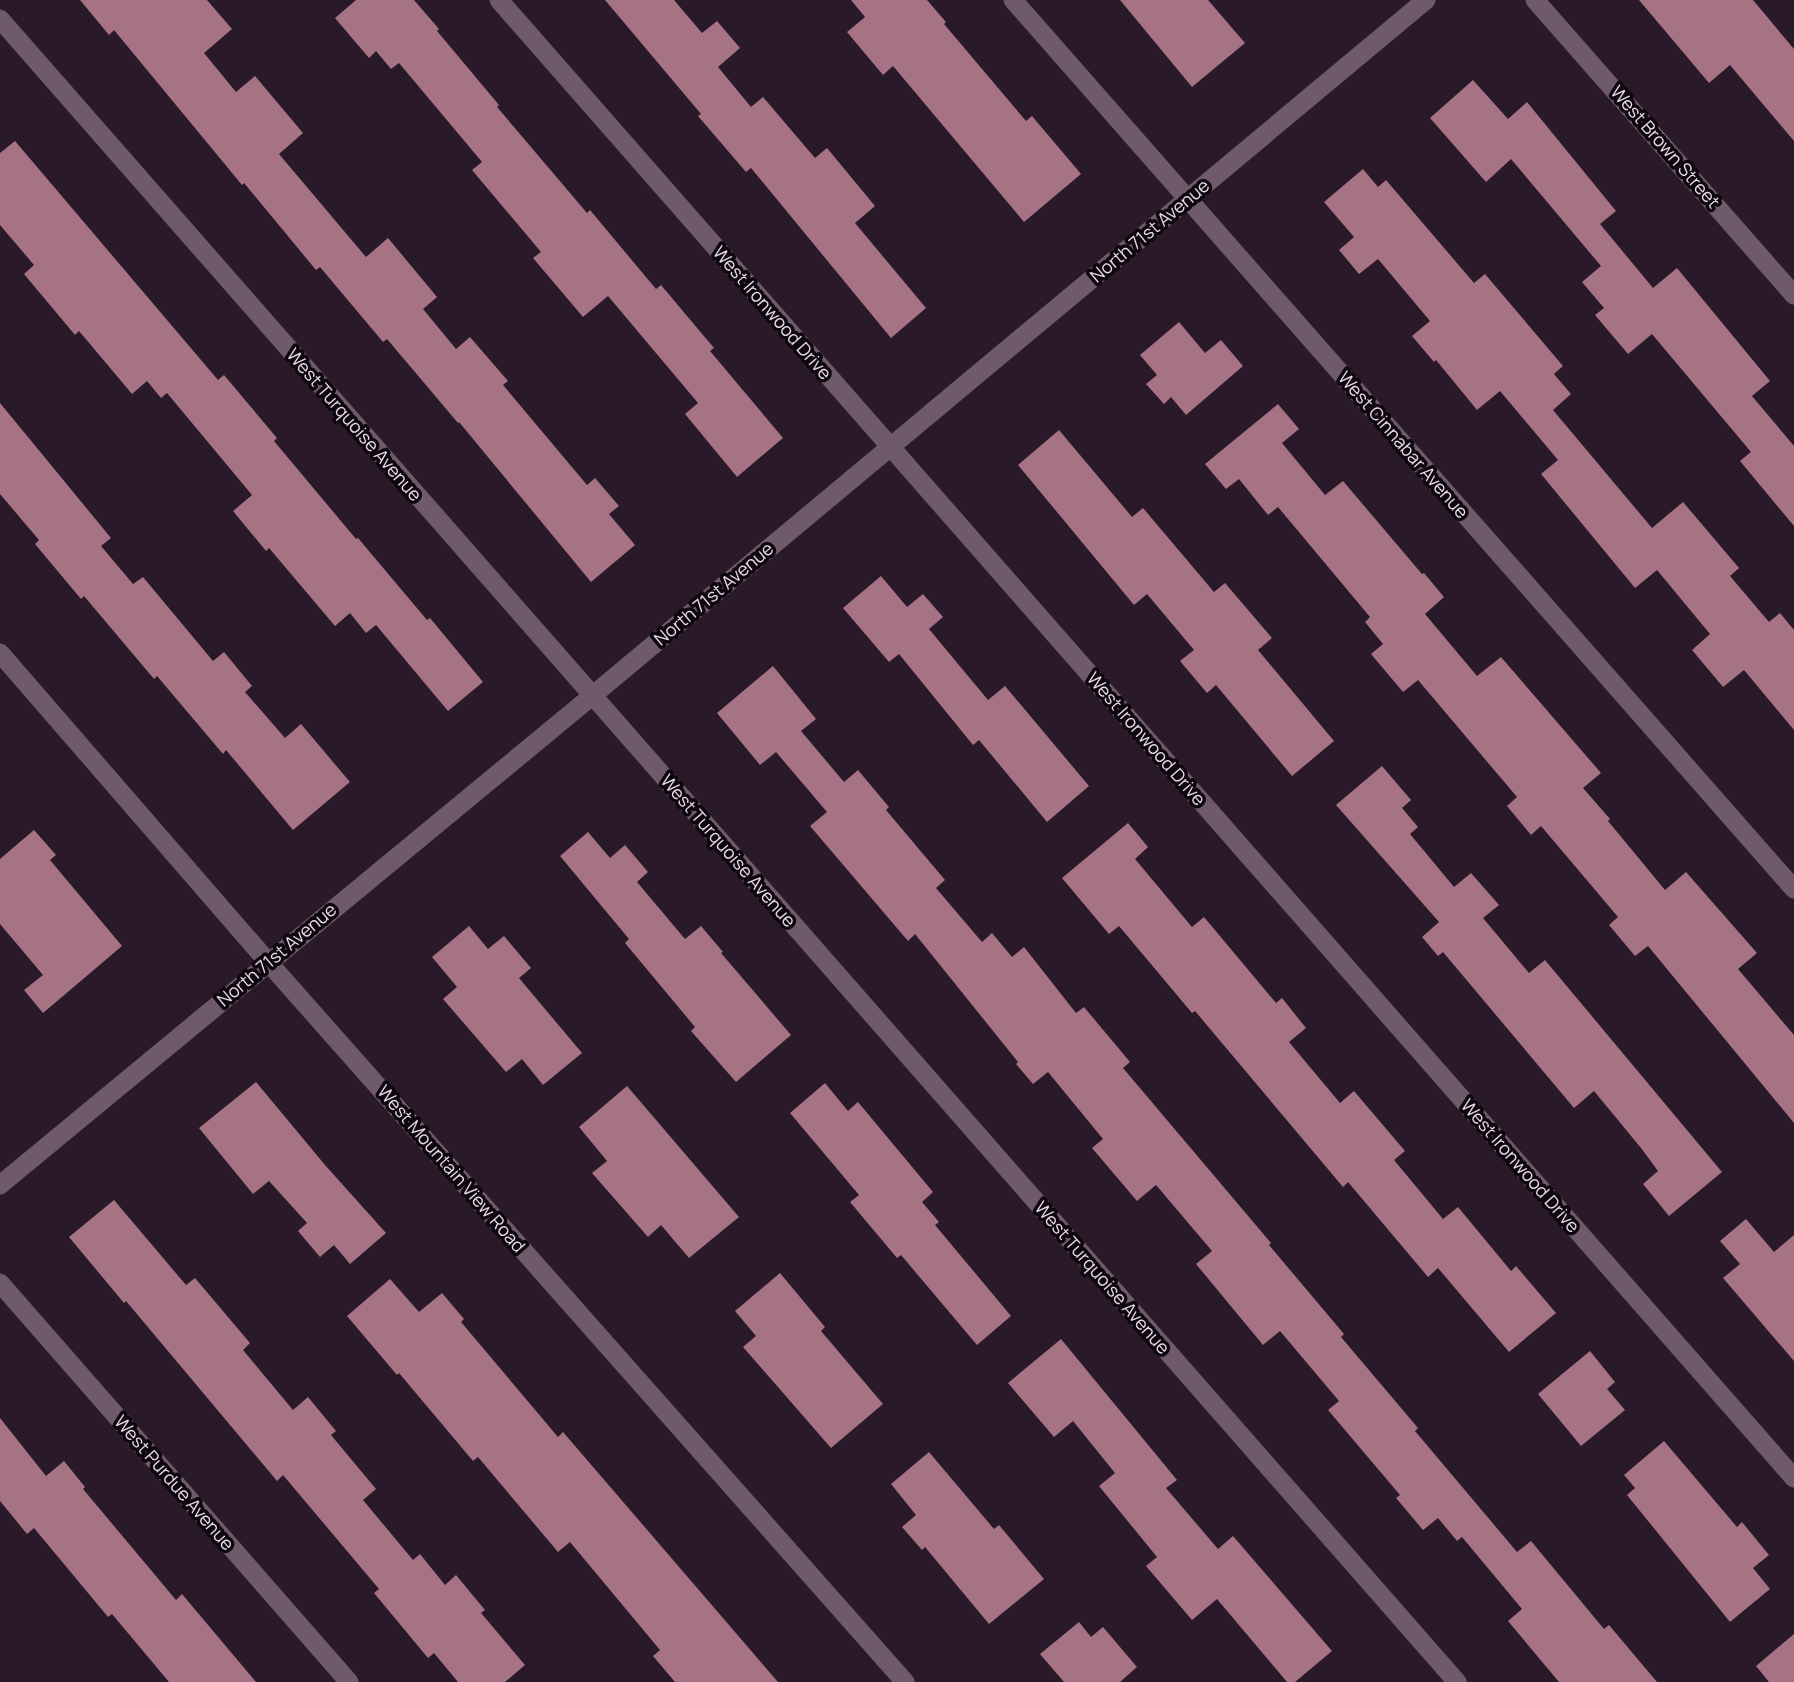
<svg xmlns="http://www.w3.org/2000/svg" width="1794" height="1682" font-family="Manrope,sans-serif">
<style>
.building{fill:#a67385}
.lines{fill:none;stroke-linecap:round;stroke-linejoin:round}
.minor{stroke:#6e5a6a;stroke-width:19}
.tertiary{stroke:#6e5a6a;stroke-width:19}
.labels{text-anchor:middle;stroke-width:7;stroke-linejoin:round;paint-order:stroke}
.street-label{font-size:18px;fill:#e8dce6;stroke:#0e070d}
</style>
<rect width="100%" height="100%" fill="#2a1928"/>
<!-- building -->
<path class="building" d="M 80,0 L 207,0 L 232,29 L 204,53 L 236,92 L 255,76 L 303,133 L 279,154 L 366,257 L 388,238 L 437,297 L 423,309 L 456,349 L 470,337 L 508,381 L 503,385 L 587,485 L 595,478 L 619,506 L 609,514 L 635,545 L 591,582 L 459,422 L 458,423 L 387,339 L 383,342 L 320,267 L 316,270 L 244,183 L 242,185 L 114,30 L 109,35 Z
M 356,0 L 414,0 L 439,29 L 437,31 L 499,105 L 497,107 L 587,213 L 590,210 L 656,289 L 661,285 L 714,348 L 710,351 L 783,438 L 737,477 L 685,414 L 698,403 L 608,296 L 583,317 L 533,258 L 541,252 L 472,170 L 482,162 L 399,63 L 391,69 L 376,51 L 369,58 L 335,18 Z
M 605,0 L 674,0 L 702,33 L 717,21 L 740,48 L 718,67 L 751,107 L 763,97 L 815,158 L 827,148 L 875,206 L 855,223 L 926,308 L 891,338 L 751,168 L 746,172 L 698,116 L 701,114 Z
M 851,0 L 927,0 L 946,22 L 944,24 L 1026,121 L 1032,116 L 1081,174 L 1024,222 L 893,66 L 883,75 L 847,32 L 865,17 Z
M 1120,0 L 1208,0 L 1245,43 L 1192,87 Z
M 1639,0 L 1753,0 L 1794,49 L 1794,141 L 1730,65 L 1709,83 Z
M 1473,80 L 1508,119 L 1527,102 L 1616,211 L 1600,224 L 1653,288 L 1677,268 L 1770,381 L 1752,396 L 1794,446 L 1794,526 L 1740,461 L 1751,452 L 1652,334 L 1628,354 L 1595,315 L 1604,308 L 1582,282 L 1601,266 L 1511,159 L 1486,182 L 1430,118 Z
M 15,141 L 218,380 L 224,375 L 277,438 L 274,441 L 356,539 L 358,538 L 427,620 L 430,618 L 483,682 L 448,711 L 376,625 L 366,633 L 350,613 L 335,626 L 269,548 L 266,551 L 233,511 L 252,495 L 167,393 L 161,398 L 147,381 L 132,394 L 79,331 L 75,335 L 24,274 L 34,265 L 0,225 L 0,153 Z
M 1363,169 L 1378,187 L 1386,180 L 1474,283 L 1485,274 L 1563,366 L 1554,374 L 1571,394 L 1553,410 L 1652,528 L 1683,502 L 1739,568 L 1730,576 L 1769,622 L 1780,613 L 1794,630 L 1794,730 L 1744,670 L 1723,687 L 1692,650 L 1710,634 L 1657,570 L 1635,588 L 1541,474 L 1558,460 L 1500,391 L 1477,410 L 1436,360 L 1434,362 L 1412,336 L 1430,321 L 1378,259 L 1359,274 L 1339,250 L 1354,237 L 1324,202 Z
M 1179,322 L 1205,353 L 1221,340 L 1243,366 L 1186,415 L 1171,397 L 1164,404 L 1146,384 L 1157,375 L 1140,355 Z
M 0,403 L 111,538 L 101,546 L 133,584 L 143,577 L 213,661 L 224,652 L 252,686 L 245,692 L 285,738 L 301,724 L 350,782 L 293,830 L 226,750 L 223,754 L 157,676 L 154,679 L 84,596 L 81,599 L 35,544 L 39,540 L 0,494 Z
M 1278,404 L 1299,429 L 1282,443 L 1325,495 L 1343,481 L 1422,574 L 1424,573 L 1444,597 L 1425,614 L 1477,676 L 1501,657 L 1601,773 L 1583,788 L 1610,819 L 1608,821 L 1665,890 L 1686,872 L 1757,953 L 1738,969 L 1794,1035 L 1794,1123 L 1648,946 L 1635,956 L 1609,925 L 1618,917 L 1541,826 L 1531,835 L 1507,806 L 1517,797 L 1418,680 L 1403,692 L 1371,654 L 1383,644 L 1365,622 L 1370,617 L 1278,507 L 1268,515 L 1239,479 L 1226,489 L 1205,464 Z
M 1059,430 L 1132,517 L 1143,508 L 1214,592 L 1225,583 L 1272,638 L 1258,650 L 1334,741 L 1292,776 L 1216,685 L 1207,693 L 1180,661 L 1194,650 L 1147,594 L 1134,605 L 1018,465 Z
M 881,576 L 907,607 L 923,594 L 943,617 L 929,629 L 988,700 L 1005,686 L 1089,786 L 1047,822 L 979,740 L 973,745 L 899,654 L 889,662 L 843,608 Z
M 773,666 L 816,719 L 801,731 L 844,782 L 858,770 L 889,807 L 886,810 L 945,880 L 936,888 L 982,942 L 992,933 L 1012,957 L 1024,947 L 1076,1013 L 1084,1007 L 1130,1062 L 1123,1068 L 1271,1243 L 1269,1245 L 1344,1334 L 1341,1337 L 1418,1428 L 1415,1431 L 1517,1552 L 1531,1541 L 1604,1629 L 1609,1625 L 1657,1682 L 1559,1682 L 1508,1621 L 1522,1609 L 1462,1537 L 1457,1541 L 1438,1518 L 1423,1530 L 1396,1498 L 1400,1495 L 1328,1410 L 1339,1401 L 1280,1331 L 1263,1345 L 1196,1264 L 1212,1251 L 1156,1185 L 1137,1201 L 1092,1148 L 1103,1139 L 1048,1072 L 1033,1084 L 1016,1064 L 1018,1062 L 915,934 L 908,941 L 810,826 L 827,812 L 776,752 L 760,765 L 717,713 Z
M 1382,766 L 1411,800 L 1402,808 L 1418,827 L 1410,834 L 1454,887 L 1471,873 L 1499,905 L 1483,918 L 1529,973 L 1545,960 L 1722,1172 L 1669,1216 L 1643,1184 L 1658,1171 L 1641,1148 L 1594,1091 L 1574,1108 L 1443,952 L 1438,956 L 1422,937 L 1439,922 L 1336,805 Z
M 1128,823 L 1148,847 L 1135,859 L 1192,927 L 1204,917 L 1276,1003 L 1282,998 L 1306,1028 L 1289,1042 L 1340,1103 L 1354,1091 L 1405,1151 L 1394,1160 L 1443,1219 L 1458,1207 L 1511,1271 L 1516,1266 L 1556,1313 L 1509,1352 L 1438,1268 L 1428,1277 L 1348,1182 L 1343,1187 L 1195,1011 L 1192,1013 L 1119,926 L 1109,934 L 1062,878 Z
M 34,830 L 56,855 L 50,860 L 122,946 L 43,1013 L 24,990 L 43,975 L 0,924 L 0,859 Z
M 588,832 L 610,858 L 625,845 L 648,872 L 637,882 L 685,939 L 701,926 L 723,952 L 721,953 L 791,1035 L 736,1082 L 691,1031 L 695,1027 L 625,943 L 629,939 L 560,856 Z
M 469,926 L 488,949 L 504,936 L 531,968 L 519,978 L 582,1053 L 543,1085 L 522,1059 L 506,1072 L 443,999 L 457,987 L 432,957 Z
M 256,1082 L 325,1165 L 386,1233 L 350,1264 L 334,1245 L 320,1257 L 298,1231 L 307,1223 L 269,1181 L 253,1194 L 199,1128 Z
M 825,1083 L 848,1111 L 858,1102 L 933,1192 L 922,1202 L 939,1222 L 935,1225 L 1011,1316 L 977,1345 L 901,1255 L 897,1258 L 850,1202 L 859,1195 L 790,1113 Z
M 627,1086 L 739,1217 L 689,1258 L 661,1225 L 648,1237 L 592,1173 L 607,1161 L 579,1127 Z
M 114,1200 L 186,1285 L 195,1278 L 250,1343 L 243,1350 L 293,1410 L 308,1397 L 336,1431 L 331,1435 L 376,1489 L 363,1500 L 413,1560 L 420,1554 L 445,1585 L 456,1575 L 485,1610 L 481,1613 L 525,1665 L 505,1682 L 458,1682 L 434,1653 L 428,1658 L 374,1593 L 379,1589 L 283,1475 L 277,1481 L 126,1301 L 124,1303 L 69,1237 Z
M 1746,1219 L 1774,1252 L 1794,1235 L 1794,1361 L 1723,1278 L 1740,1264 L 1720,1241 Z
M 780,1273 L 825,1327 L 821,1331 L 883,1404 L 831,1448 L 743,1347 L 756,1336 L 735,1311 Z
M 390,1279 L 419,1312 L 442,1293 L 464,1319 L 461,1322 L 558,1437 L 563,1432 L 778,1682 L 675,1682 L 653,1656 L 660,1650 L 570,1542 L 558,1552 L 478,1457 L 473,1461 L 399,1373 L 397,1375 L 347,1316 Z
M 1061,1339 L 1177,1480 L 1166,1488 L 1218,1549 L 1233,1536 L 1332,1651 L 1295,1682 L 1287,1682 L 1217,1599 L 1192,1620 L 1146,1566 L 1157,1557 L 1099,1486 L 1115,1473 L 1073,1421 L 1054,1437 L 1008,1383 Z
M 1590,1351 L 1615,1382 L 1607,1389 L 1625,1410 L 1581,1446 L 1538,1394 Z
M 0,1418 L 46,1476 L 64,1461 L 85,1487 L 83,1489 L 176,1600 L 182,1594 L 256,1682 L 169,1682 L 112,1614 L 108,1617 L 34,1528 L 27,1534 L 0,1501 Z
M 1664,1441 L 1737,1527 L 1742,1522 L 1769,1555 L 1753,1568 L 1770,1589 L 1730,1622 L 1627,1495 L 1635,1488 L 1624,1475 Z
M 929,1452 L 994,1529 L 999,1525 L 1044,1579 L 989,1624 L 925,1547 L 922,1550 L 902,1527 L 916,1515 L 891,1484 Z
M 1079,1622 L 1091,1637 L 1103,1627 L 1137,1667 L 1120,1682 L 1064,1682 L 1040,1654 Z
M 1794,1634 L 1794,1682 L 1769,1682 L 1756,1666 Z"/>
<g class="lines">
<!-- minor -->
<path class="minor" d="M 499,0 L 1794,1478
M 1013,0 L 1794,889
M 1535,0 L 1794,295
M 0,19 L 1457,1682
M 0,1283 L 349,1682"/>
<!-- tertiary -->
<path class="tertiary" d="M 0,653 L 268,962 L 905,1682
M 0,1185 L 592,696 L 1426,0"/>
</g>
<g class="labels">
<!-- street labels -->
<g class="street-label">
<text transform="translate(1665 147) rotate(49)" y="6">West Brown Street</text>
<text transform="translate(1150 231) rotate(-40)" y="6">North 71st Avenue</text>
<text transform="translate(772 313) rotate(49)" y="6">West Ironwood Drive</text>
<text transform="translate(354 425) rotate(49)" y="6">West Turquoise Avenue</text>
<text transform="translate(1403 445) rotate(49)" y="6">West Cinnabar Avenue</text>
<text transform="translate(714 594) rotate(-40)" y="6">North 71st Avenue</text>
<text transform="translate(1146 739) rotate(49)" y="6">West Ironwood Drive</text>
<text transform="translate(728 851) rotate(49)" y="6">West Turquoise Avenue</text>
<text transform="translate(277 955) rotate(-40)" y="6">North 71st Avenue</text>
<text transform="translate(1520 1166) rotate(49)" y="6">West Ironwood Drive</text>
<text transform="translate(451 1169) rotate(49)" y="6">West Mountain View Road</text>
<text transform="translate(1102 1278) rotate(49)" y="6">West Turquoise Avenue</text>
<text transform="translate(174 1483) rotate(49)" y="6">West Purdue Avenue</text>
</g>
</g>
</svg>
